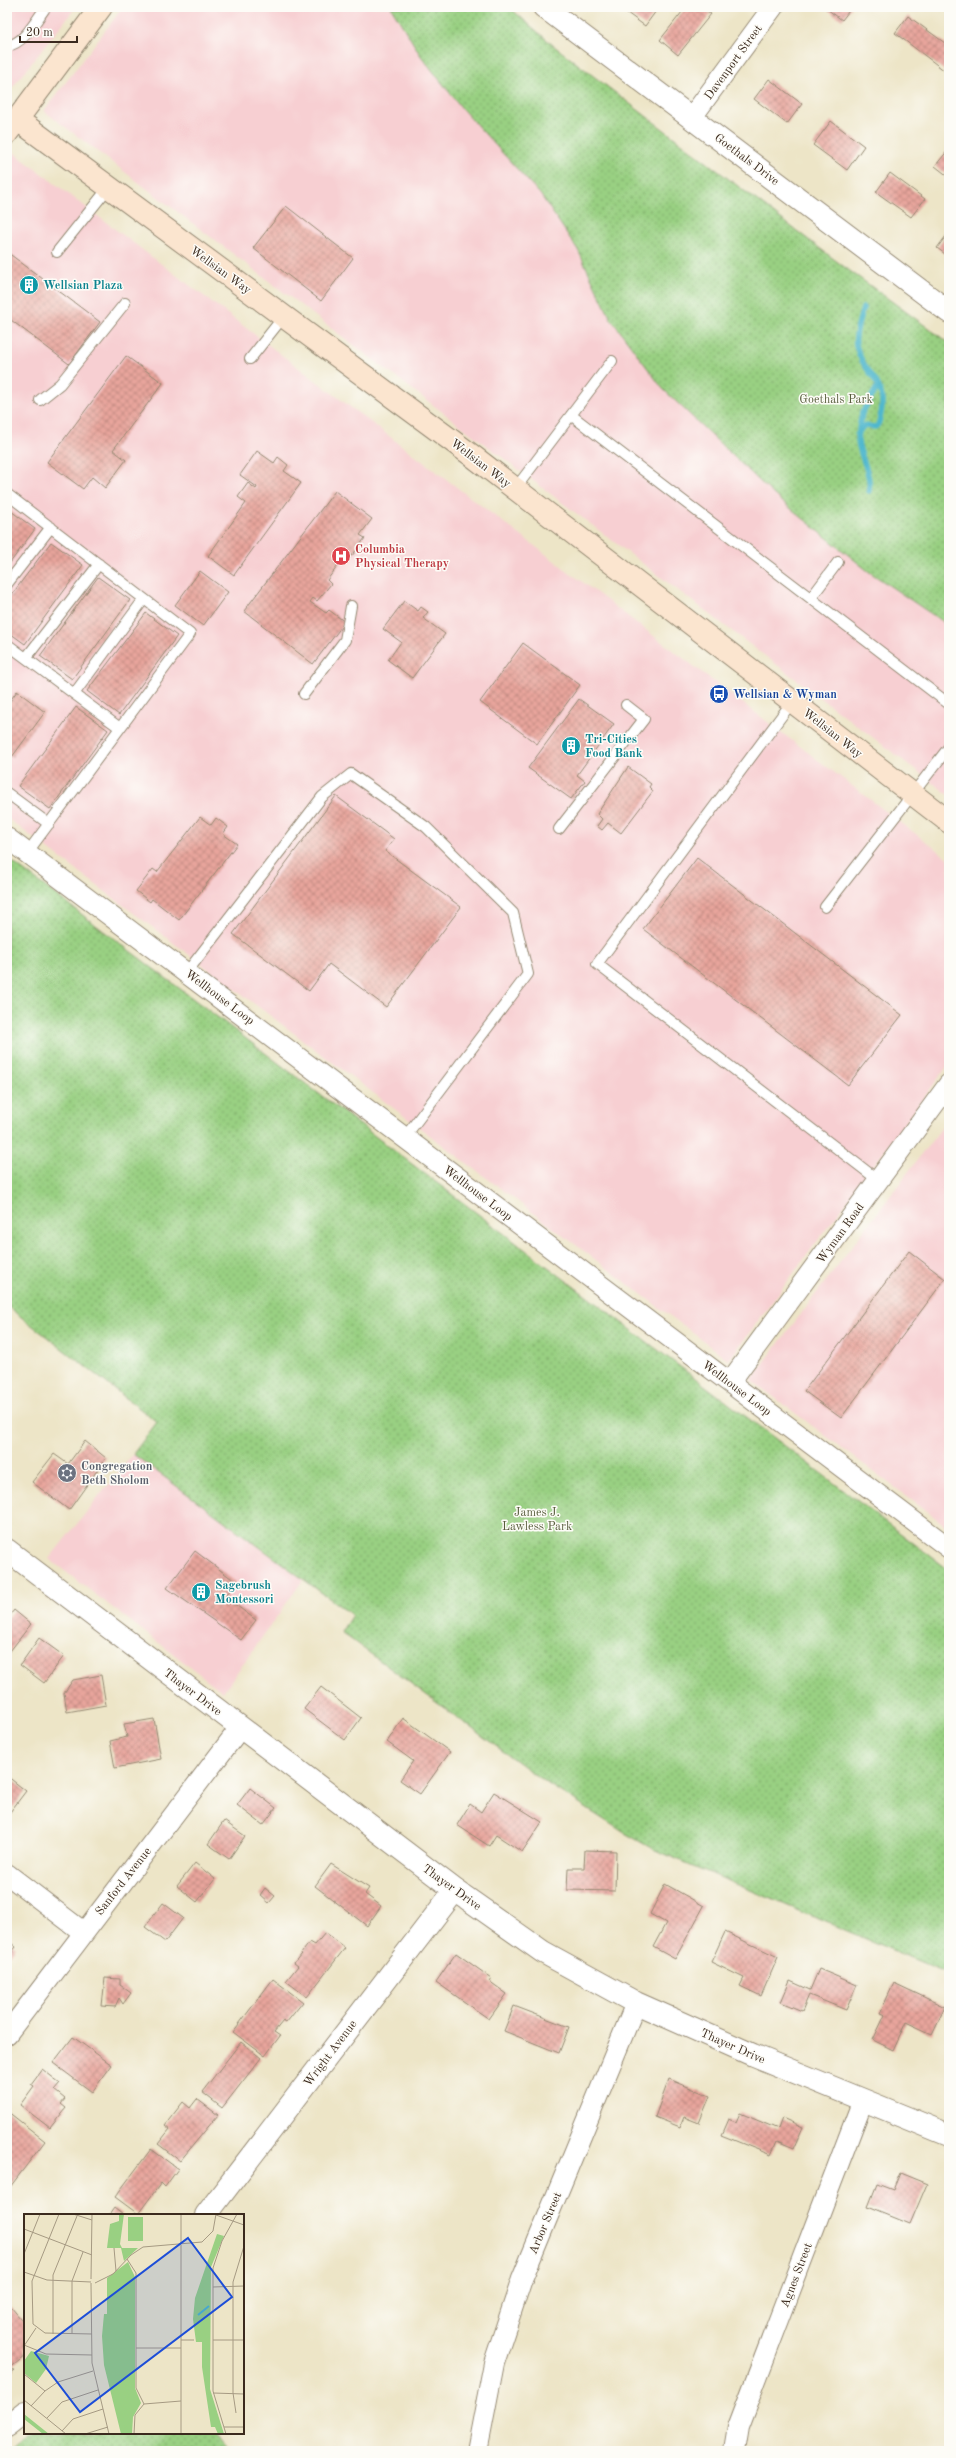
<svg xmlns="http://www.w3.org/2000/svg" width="956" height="2458" font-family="'Old Standard TT',serif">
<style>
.built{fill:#f7cfd2}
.park{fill:url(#park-dots);stroke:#6a7d50}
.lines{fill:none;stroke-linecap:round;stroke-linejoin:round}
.stream{stroke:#4fb7cd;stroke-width:5.5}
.building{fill:url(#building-cross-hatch)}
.service-casing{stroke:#948872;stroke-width:12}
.minor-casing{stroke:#948872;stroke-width:22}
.tertiary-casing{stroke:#948872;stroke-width:24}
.secondary-casing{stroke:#948872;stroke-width:24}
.service{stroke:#fff;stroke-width:10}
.minor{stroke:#fff;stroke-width:20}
.tertiary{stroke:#fff;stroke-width:22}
.secondary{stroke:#fbe5cf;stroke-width:22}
.labels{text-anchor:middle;stroke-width:3;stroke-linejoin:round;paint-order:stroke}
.street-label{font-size:12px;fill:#3b2a1e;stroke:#fdfcf7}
.culture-label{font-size:12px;font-weight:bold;fill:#0d838f;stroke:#fdfcf7;text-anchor:start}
.park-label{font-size:12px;fill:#575c3c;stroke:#fdfcf7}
.health-label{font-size:12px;font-weight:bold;fill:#be3a42;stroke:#fdfcf7;text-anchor:start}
.transit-label{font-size:12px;font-weight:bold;fill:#164399;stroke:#fdfcf7;text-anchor:start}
.worship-label{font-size:12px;font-weight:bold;fill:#5b616d;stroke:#fdfcf7;text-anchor:start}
.inset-river{fill:none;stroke:#4fb7cd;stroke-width:2}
.inset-road{fill:none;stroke:#a69a83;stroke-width:1}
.view{fill:#1d4ed8;fill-opacity:0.15;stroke:#1d4ed8;stroke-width:2}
.inset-edge{fill:none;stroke:#3b2a1e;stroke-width:2}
</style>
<defs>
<pattern id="park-dots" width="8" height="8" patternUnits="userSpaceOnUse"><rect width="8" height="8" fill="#99d082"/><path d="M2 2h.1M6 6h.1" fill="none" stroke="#7ea96a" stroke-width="1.8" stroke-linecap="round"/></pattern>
<pattern id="building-cross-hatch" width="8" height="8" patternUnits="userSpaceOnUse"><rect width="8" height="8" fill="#e8a59c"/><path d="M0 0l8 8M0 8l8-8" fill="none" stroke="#bd877f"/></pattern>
</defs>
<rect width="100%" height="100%" fill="#fdfcf7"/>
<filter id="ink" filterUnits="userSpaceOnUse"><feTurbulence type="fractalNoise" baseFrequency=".025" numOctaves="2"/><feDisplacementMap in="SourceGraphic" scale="8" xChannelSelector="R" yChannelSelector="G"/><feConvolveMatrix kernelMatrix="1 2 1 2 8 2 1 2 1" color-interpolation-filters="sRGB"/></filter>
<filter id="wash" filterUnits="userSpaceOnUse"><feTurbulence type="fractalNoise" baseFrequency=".012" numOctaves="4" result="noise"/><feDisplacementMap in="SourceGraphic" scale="16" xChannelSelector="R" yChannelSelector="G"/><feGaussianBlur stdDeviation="0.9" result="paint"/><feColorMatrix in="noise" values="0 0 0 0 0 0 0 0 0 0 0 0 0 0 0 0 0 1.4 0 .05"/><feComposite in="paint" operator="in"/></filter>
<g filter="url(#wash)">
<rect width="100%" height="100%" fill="#ede5c7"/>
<!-- built -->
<path class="built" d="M 7,7 L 76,7 L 12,88 L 7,84 Z
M 123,7 L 391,7 L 421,56 L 464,111 L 540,194 L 578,250 L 611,319 L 706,431 L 774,495 L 868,571 L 949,626 L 949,795 L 44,111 Z
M 13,152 L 949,859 L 949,1064 L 729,1360 L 7,818 L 7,160 Z
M 949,1118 L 949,1528 L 751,1380 Z
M 133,1454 L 303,1580 L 223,1692 L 49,1559 Z"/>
<!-- park -->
<path class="park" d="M 391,7 L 509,7 L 554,46 L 839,263 L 949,343 L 949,626 L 868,571 L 774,495 L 663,389 L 611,319 L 578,250 L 540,194 L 464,111 L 421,56 Z
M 7,858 L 949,1570 L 949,1974 L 653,1849 L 623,1832 L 542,1780 L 341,1632 L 352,1615 L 133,1454 L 157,1422 L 7,1306 Z
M 32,2433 L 216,2433 L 231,2451 L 7,2451 Z"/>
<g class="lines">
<!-- stream -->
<path class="stream" d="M 863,308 C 860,319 854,334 856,345 C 864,379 893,380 878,425 L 875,427 L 863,426 L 857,435 C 858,454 872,473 869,491
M 859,429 L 862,413 L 878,386"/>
</g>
<g id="blocks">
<!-- building -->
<path class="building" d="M 625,7 L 659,7 L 645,26 L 623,10 Z
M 686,7 L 702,7 L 711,14 L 678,55 L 660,40 Z
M 824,7 L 852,7 L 842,20 Z
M 908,16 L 949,46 L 949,65 L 945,71 L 895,33 Z
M 769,79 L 802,104 L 787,124 L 754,99 Z
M 831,121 L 864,146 L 847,170 L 813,145 Z
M 949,149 L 949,177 L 935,166 Z
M 890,173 L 925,199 L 911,217 L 876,192 Z
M 286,206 L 353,258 L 321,301 L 253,248 Z
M 949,232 L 949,257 L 937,248 Z
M 7,252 L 100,322 L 69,364 L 7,317 Z
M 126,356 L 163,383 L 113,450 L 126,460 L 105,488 L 92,477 L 83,489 L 47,462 Z
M 257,451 L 274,463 L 278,457 L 288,465 L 284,471 L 301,483 L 234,575 L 208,556 L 246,503 L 238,497 L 248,483 L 256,489 L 257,487 L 240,475 Z
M 335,491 L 372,519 L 360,535 L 365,538 L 352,556 L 348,553 L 327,580 L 331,584 L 317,601 L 313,598 L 310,602 L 326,613 L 329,610 L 345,622 L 313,664 L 244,611 Z
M 7,508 L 35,529 L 7,567 Z
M 51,542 L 83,565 L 25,644 L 7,631 L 7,601 Z
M 200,571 L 228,592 L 203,626 L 175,605 Z
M 98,577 L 130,600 L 72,679 L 40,656 Z
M 404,601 L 418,611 L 421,607 L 428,612 L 423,618 L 445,634 L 412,678 L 388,660 L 401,642 L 383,629 Z
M 146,613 L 177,636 L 119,715 L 87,691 Z
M 523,643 L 580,685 L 537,744 L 480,702 Z
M 17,691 L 45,712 L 12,757 L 7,753 L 7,705 Z
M 579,699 L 614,724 L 577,775 L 585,781 L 571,799 L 528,768 Z
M 76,707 L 108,730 L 50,809 L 18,786 Z
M 628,767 L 651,784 L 649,787 L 653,791 L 621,833 L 608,823 L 602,830 L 597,826 L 602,819 L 597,814 Z
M 336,796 L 394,839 L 385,851 L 461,907 L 386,1007 L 329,964 L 309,991 L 233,934 Z
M 200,817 L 211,825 L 216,818 L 228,827 L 223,834 L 237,844 L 179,920 L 152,899 L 150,902 L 136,891 L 153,869 L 157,872 Z
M 697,858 L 902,1015 L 848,1085 L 643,929 Z
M 909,1251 L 945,1279 L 841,1418 L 804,1391 Z
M 85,1441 L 106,1458 L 69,1510 L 32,1482 L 54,1454 L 68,1464 Z
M 195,1551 L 236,1582 L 225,1597 L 256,1620 L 241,1640 L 167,1588 Z
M 14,1610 L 31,1624 L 7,1655 L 7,1619 Z
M 39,1638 L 64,1656 L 44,1683 L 20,1665 Z
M 101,1675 L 106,1705 L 67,1712 L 64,1693 L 73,1680 Z
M 321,1687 L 361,1718 L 345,1740 L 304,1709 Z
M 403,1718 L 450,1752 L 420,1794 L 400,1780 L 413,1761 L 387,1742 Z
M 154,1719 L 161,1759 L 115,1768 L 110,1741 L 127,1737 L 124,1724 Z
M 7,1776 L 26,1791 L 7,1816 Z
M 250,1788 L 276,1808 L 263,1825 L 237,1805 Z
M 494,1792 L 542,1822 L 522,1852 L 496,1835 L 489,1846 L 457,1825 L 470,1804 L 481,1812 Z
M 224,1821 L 245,1836 L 229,1859 L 208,1844 Z
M 585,1850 L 616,1851 L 615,1891 L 567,1890 L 568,1868 L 584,1868 Z
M 195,1863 L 215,1879 L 197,1902 L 177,1886 Z
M 331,1864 L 369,1888 L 365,1894 L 381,1906 L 367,1926 L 315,1886 Z
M 665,1884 L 704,1906 L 675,1959 L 653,1947 L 666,1923 L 650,1914 Z
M 265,1888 L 275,1896 L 269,1903 L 260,1895 Z
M 163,1903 L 183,1918 L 165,1942 L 145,1927 Z
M 725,1932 L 778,1957 L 761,1996 L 740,1986 L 744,1978 L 711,1962 Z
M 325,1933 L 345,1948 L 307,1997 L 286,1981 L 298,1966 L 294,1963 L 310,1942 L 315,1945 Z
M 7,1940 L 16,1947 L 7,1958 Z
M 456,1953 L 491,1978 L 489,1981 L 507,1994 L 489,2019 L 436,1982 Z
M 819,1969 L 857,1985 L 846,2010 L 809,1995 L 802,2011 L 781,2002 L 790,1981 L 810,1990 Z
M 105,1978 L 120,1979 L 120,1985 L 131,1993 L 123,2004 L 119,1998 L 115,2007 L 102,2006 Z
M 273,1979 L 303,2002 L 286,2023 L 283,2021 L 274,2032 L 280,2036 L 265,2056 L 233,2032 Z
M 894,1983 L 945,2007 L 932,2034 L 906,2022 L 893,2050 L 873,2040 L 885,2015 L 880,2013 Z
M 514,2006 L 569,2027 L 559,2053 L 504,2031 Z
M 73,2037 L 112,2065 L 92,2092 L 53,2063 Z
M 241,2042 L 261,2058 L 222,2108 L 202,2092 Z
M 42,2069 L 60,2083 L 54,2090 L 65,2099 L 61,2104 L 66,2108 L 50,2128 L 20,2105 L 34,2086 L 31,2084 Z
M 669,2079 L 710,2096 L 699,2123 L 684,2117 L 680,2127 L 655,2117 Z
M 197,2099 L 218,2115 L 180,2161 L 158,2144 L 170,2129 L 165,2125 L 183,2102 L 190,2108 Z
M 7,2111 L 45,2141 L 7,2191 Z
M 740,2113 L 778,2129 L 782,2118 L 803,2127 L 794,2148 L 777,2141 L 771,2155 L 721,2135 L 728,2119 L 736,2122 Z
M 151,2149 L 178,2169 L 165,2187 L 161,2183 L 138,2214 L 115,2197 Z
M 900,2173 L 927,2184 L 910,2224 L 868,2207 L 877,2184 L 893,2190 Z
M 114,2208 L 123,2215 L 109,2215 Z
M 11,2307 L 25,2324 L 25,2356 L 9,2369 L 7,2366 L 7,2310 Z
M 7,2369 L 15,2370 L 7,2377 Z"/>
</g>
</g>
<g filter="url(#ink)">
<use href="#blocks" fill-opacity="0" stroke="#948872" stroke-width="1"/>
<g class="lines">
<!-- service casing -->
<g class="service-casing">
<path id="service" d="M 7,46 C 24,44 36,20 46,7
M 57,252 L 109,187
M 250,359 L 284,316
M 40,400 L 60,384 L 125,303
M 571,415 L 949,704
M 515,489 L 612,361
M 7,494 L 190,634 L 27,853
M 7,584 L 51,527
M 811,598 L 838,562
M 7,644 L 120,728
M 26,658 L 99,564
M 74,694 L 144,599
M 304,694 L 345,640 L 351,606
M 792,702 L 597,964 L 878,1180
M 7,793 L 49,824
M 559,829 L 644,719 L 626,705
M 825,907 L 949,747
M 187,972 L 322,797 L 351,774 L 426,827 L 513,913 L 528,974 L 405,1137"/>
</g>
<!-- minor casing -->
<g class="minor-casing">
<path id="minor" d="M 692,117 L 773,7
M 7,838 L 949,1548
M 730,1382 L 949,1084
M 7,1874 L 83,1932
M 7,2034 L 240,1728
M 477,2451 L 494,2363 L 522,2279 L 636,2003
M 734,2451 L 738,2427 L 863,2100"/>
</g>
<!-- tertiary casing -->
<g class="tertiary-casing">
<path id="tertiary" d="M 544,7 L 949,312
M 7,1550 L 455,1890 L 543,1952 L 636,2003 L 753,2055 L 949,2135
M 206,2215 L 455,1890
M 7,2426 L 25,2412"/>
</g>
<!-- secondary casing -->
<g class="secondary-casing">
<path id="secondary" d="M 18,120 L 474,457 L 949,822
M 7,133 L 101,7"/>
</g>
<!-- service -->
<use href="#service" class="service"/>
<!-- minor -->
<use href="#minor" class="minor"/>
<!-- tertiary -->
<use href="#tertiary" class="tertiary"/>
<!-- secondary -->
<use href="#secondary" class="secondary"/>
</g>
</g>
<!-- icons -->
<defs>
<g id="building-disc" transform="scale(1)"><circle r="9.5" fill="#0f9aa8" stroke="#fdfcf7"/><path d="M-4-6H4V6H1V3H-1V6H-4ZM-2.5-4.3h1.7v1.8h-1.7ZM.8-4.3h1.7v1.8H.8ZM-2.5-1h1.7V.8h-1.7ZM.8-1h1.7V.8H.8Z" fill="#fff"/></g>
<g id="hospital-disc" transform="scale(1)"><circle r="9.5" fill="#e0444e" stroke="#fdfcf7"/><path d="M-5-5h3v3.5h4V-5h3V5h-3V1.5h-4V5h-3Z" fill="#fff"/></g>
<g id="bus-disc" transform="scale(1)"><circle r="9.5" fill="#1a4fb4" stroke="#fdfcf7"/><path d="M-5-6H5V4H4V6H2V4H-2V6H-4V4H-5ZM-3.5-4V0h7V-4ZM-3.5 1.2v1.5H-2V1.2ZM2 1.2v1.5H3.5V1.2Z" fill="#fff"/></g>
<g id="synagogue-disc" transform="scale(1)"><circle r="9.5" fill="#6b7280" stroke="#fdfcf7"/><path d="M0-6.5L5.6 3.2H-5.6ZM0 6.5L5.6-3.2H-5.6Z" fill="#fff"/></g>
</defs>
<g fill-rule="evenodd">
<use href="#building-disc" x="29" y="285"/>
<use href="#hospital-disc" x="341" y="556"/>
<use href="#bus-disc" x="719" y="694"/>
<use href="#building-disc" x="571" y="746"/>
<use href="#synagogue-disc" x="67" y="1473"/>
<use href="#building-disc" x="201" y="1592"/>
</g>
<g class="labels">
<!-- street labels -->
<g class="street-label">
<text transform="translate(733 62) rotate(-54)" y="4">Davenport Street</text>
<text transform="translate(747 159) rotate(37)" y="4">Goethals Drive</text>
<text transform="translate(221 270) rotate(36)" y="4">Wellsian Way</text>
<text transform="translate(481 463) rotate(37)" y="4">Wellsian Way</text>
<text transform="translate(833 733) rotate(38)" y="4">Wellsian Way</text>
<text transform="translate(220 997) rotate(37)" y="4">Wellhouse Loop</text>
<text transform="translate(478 1193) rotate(37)" y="4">Wellhouse Loop</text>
<text transform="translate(840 1233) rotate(-54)" y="4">Wyman Road</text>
<text transform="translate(737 1388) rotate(37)" y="4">Wellhouse Loop</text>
<text transform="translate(193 1692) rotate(37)" y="4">Thayer Drive</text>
<text transform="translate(123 1881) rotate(-52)" y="4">Sanford Avenue</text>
<text transform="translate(452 1887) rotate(36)" y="4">Thayer Drive</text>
<text transform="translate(733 2046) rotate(24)" y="4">Thayer Drive</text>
<text transform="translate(330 2053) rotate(-53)" y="4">Wright Avenue</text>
<text transform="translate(545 2223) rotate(-67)" y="4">Arbor Street</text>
<text transform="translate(796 2275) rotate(-69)" y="4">Agnes Street</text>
</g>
<!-- culture labels -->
<g class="culture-label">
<text x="43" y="289">Wellsian Plaza</text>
<text x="585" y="743">Tri-Cities<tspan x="585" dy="14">Food Bank</tspan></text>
<text x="215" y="1589">Sagebrush<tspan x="215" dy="14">Montessori</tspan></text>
</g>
<!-- park labels -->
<g class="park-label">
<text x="836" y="403">Goethals Park</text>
<text x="537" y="1516">James J.<tspan x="537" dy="14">Lawless Park</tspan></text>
</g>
<!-- health labels -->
<g class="health-label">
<text x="355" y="553">Columbia<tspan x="355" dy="14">Physical Therapy</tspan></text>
</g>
<!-- transit labels -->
<g class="transit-label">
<text x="733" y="698">Wellsian &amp; Wyman</text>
</g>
<!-- worship labels -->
<g class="worship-label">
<text x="81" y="1470">Congregation<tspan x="81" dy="14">Beth Sholom</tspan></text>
</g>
</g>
<!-- overview -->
<g transform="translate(24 2214)">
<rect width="220" height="220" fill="#ede5c7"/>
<path d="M 95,0 L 100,0 L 96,30 L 98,34 L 114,34 L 100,47 L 97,34 L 83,34 L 86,10 L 95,7 ZM 104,3 L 119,3 L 119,27 L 104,27 Z" fill="#99d082"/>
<path d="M 193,20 L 200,22 L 187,53 L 186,175 L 200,220 L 194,220 L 191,213 L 187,213 L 178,153 L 178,128 L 172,128 L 169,105 L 171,84 ZM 104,48 L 111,63 L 111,174 L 117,189 L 109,203 L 108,220 L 97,220 L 80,151 L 78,122 L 80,100 L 83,100 L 83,64 ZM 7,137 L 25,142 L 22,155 L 12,169 L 0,159 L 0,147 ZM 0,200 L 25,220 L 19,220 L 0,205 Z" fill="#99d082"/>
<path class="inset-river" d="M 174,101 L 185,92"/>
<path class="inset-road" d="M 35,0 L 8,67 L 9,110 L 21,119 L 68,120M 49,0 L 68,6M 157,0 L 157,30M 192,1 L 220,11M 0,15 L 68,41M 90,34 L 92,57M 0,40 L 16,0M 103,45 L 112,59 L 112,174 L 120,190M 0,58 L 23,66 L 67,68M 67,65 L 68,0M 67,69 L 68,149 L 85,220M 71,69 L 89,60 L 107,41 L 119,33 L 178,28 L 189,17 L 192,0M 189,73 L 220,72M 29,120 L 29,61 L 53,2M 48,120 L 48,67 L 59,38M 157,126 L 170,126M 189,126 L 220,126M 0,131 L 22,140 L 68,141M 0,132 L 12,114M 112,134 L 157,134M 0,160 L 21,177M 189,179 L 220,180M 0,186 L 42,220M 7,192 L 21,177 L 34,168 L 69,157M 212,199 L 209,179 L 209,68 L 220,32M 23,204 L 38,188 L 74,176M 200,213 L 220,213M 38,217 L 49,205 L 79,195M 61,220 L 84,213M 110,220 L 111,201 L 120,190 L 157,187M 157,220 L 157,31M 202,220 L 189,177 L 189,54 L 198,27 L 213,0"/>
<path class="view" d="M 164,24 L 208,83 L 56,198 L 11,139 Z"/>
<rect width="220" height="220" class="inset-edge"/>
</g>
<!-- margin -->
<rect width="956" height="2458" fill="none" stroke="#fdfcf7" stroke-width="24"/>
<!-- scale -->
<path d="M20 36v6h57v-6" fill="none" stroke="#3b2a1e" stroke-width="2"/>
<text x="26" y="36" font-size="12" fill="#3b2a1e" stroke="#fdfcf7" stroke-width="3" paint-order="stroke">20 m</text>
</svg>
